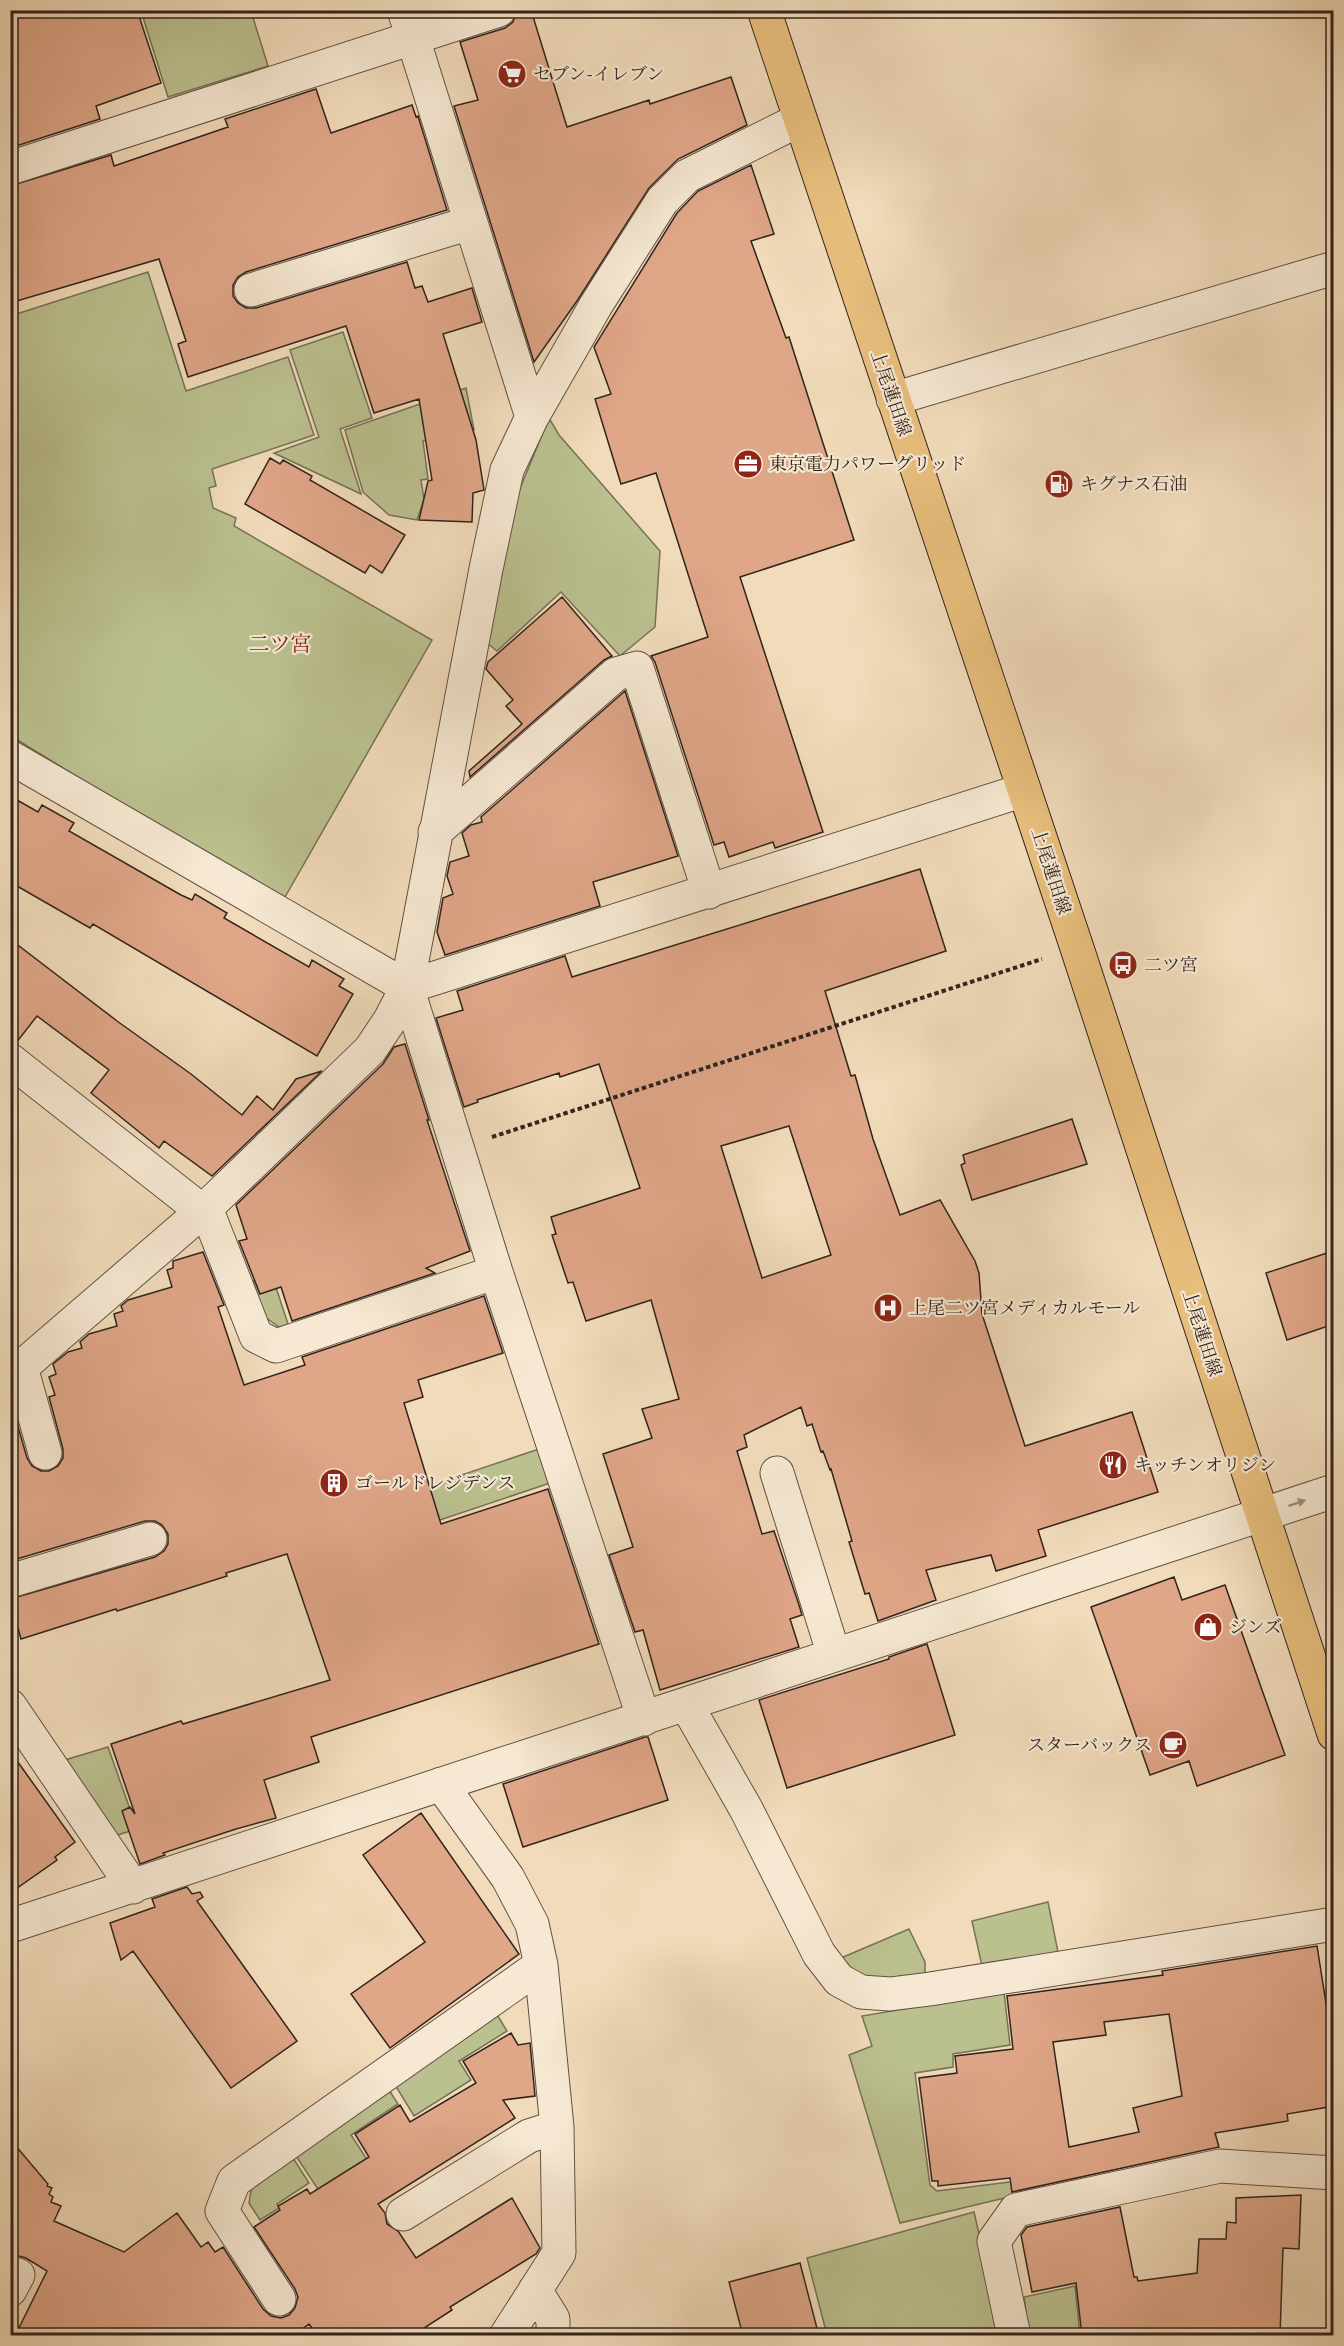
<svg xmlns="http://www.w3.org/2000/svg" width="1344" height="2346" font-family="'Old Standard TT','Noto Serif JP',serif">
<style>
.green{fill:#bbc08f;stroke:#767256;stroke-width:1.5}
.building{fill:#dfa688;stroke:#31231d;stroke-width:1.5;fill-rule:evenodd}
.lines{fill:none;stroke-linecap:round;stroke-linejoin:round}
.minor-casing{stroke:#615144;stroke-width:35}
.major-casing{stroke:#31231d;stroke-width:35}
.path{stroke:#31231d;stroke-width:4;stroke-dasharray:4.5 3;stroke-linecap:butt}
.minor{stroke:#f6e8d2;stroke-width:33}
.major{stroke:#e8be7d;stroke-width:33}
.oneway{fill:#9d8f81}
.labels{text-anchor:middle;stroke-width:4.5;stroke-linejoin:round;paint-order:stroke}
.poi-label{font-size:18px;fill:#31231d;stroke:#f6e8d2;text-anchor:start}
.street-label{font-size:18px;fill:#31231d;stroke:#f6e8d2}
.quarter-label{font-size:21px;fill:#7a1f14;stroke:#f6e8d2}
</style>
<rect width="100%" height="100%" fill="#f1dbba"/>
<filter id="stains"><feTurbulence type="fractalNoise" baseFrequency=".00333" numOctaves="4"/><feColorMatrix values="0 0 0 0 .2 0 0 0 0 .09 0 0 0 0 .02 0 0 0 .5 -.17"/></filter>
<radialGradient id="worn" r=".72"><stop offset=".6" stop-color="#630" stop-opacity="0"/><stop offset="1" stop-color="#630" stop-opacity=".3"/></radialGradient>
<!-- green -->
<path class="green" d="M 141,11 L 251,11 L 268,66 L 168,97 Z
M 148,272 L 186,391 L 288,357 L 314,435 L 212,469 L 216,486 L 209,488 L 213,508 L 236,518 L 234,526 L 432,640 L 285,897 L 86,782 L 11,736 L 10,316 Z
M 343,332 L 372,418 L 340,429 L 361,494 L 274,453 L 319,437 L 290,350 Z
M 466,388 L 474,430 L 453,432 L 423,441 L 428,479 L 421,480 L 424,499 L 417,520 L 389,515 L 363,492 L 345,430 Z
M 549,418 L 559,435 L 660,551 L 655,627 L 620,656 L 561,592 L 497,651 L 487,643 L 514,503 Z
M 272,1275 L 288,1324 L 279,1327 L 265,1317 L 253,1281 Z
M 539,1449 L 550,1483 L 294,1569 L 283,1535 Z
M 108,1747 L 137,1829 L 114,1836 L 65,1760 Z
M 1048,1902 L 1058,1952 L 982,1966 L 972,1921 Z
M 909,1929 L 925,1962 L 925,1973 L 870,1988 L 834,1961 Z
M 1004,1992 L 1010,2045 L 953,2054 L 953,2067 L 915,2073 L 930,2185 L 937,2191 L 1018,2181 L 1021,2194 L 900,2223 L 849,2055 L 872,2046 L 862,2016 Z
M 496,2013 L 507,2031 L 459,2061 L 471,2080 L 414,2116 L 392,2080 Z
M 389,2090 L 398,2104 L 351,2135 L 370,2164 L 345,2230 L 294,2153 Z
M 293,2158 L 309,2183 L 277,2204 L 279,2208 L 260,2220 L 249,2203 L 252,2184 Z
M 974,2212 L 1002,2335 L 827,2335 L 807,2258 Z
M 1075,2286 L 1080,2335 L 1029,2335 L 1024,2297 Z"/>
<!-- building -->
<path class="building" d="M 10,10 L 137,10 L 161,83 L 96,106 L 100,119 L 10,148 Z
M 517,10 L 531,10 L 567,127 L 649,100 L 650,104 L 731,77 L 747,125 L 678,159 L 649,188 L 577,301 L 534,362 L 454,106 L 478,100 L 460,42 L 505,28 L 513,22 Z
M 316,89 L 331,133 L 412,105 L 416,117 L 418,116 L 447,210 L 246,272 L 238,277 L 233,285 L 233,296 L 238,303 L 246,308 L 256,308 L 407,262 L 415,288 L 422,286 L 428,302 L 472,288 L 482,322 L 443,334 L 476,440 L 484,490 L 473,493 L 472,522 L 419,520 L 428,481 L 432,480 L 419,399 L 374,413 L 346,326 L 188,377 L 178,344 L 186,341 L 159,259 L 10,303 L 10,186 L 111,155 L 114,166 L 228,127 L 225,119 Z
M 751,165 L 774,234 L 751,241 L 786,338 L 789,337 L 854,540 L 740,577 L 823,832 L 775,848 L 773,842 L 729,857 L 724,842 L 714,845 L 655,662 L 651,656 L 708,637 L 656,473 L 621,484 L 595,399 L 611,394 L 594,347 L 677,213 L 698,191 Z
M 270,458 L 280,464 L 283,460 L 312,476 L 310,480 L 405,535 L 382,573 L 370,565 L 365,573 L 245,504 Z
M 562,597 L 612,656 L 604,660 L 470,777 L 469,771 L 522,724 L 506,706 L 513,700 L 486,669 L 488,662 Z
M 625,691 L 678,856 L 593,882 L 600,906 L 445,955 L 437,932 L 443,898 L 453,894 L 447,876 L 450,862 L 469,856 L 462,833 L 471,825 L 482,822 L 481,817 Z
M 10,796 L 38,812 L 42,805 L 74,823 L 69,831 L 181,895 L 192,900 L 195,894 L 227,913 L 224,918 L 309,967 L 312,960 L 344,979 L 339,986 L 353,994 L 317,1056 L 93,924 L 90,928 L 10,882 Z
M 920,869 L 946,951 L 825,991 L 851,1076 L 855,1075 L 873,1139 L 900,1215 L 940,1200 L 975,1261 L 979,1273 L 982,1314 L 1025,1446 L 1132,1412 L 1158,1492 L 1038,1530 L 1046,1556 L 996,1571 L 991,1555 L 926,1570 L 936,1600 L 878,1621 L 869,1593 L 865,1594 L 849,1542 L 852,1541 L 831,1469 L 830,1470 L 823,1451 L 821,1452 L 812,1424 L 807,1426 L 801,1407 L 744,1435 L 747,1447 L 737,1451 L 762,1534 L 774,1531 L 799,1605 L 802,1615 L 790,1619 L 799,1647 L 660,1690 L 643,1630 L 635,1632 L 609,1555 L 633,1547 L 603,1454 L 652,1438 L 642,1409 L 679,1399 L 651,1300 L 586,1321 L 573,1282 L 568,1283 L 552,1235 L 556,1234 L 551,1217 L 640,1188 L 599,1064 L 560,1077 L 559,1073 L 477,1100 L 478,1102 L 464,1107 L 436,1018 L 463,1010 L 457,991 L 565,956 L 572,977 ZM 789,1126 L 831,1255 L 762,1278 L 721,1146 Z
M 10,939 L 117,1021 L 191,1074 L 242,1115 L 257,1096 L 273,1110 L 296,1079 L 322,1071 L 212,1176 L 164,1141 L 159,1148 L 91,1093 L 109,1070 L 37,1016 L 16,1043 L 10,1042 Z
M 405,1044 L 429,1120 L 427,1120 L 470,1251 L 426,1268 L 435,1273 L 292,1321 L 281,1287 L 260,1294 L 239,1241 L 247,1239 L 236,1205 L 383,1064 L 394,1047 Z
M 1072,1119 L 1087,1164 L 972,1200 L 961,1165 L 965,1163 L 963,1155 Z
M 203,1252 L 224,1305 L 218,1307 L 244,1385 L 305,1365 L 302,1357 L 484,1296 L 503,1353 L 418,1380 L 423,1397 L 404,1403 L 441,1524 L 548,1489 L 599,1644 L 311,1737 L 319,1762 L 264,1780 L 276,1818 L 236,1829 L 163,1853 L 165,1855 L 140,1864 L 122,1811 L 130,1807 L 135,1814 L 111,1744 L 181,1721 L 183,1724 L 330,1680 L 287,1554 L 226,1573 L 227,1576 L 117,1611 L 116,1609 L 21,1639 L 10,1599 L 155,1557 L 164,1551 L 168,1544 L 168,1534 L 162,1525 L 155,1521 L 145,1521 L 10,1561 L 10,1410 L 13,1409 L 27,1458 L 32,1466 L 41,1471 L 49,1471 L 58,1466 L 63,1458 L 63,1449 L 49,1397 L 55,1395 L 49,1377 L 56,1374 L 53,1364 L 68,1352 L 82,1348 L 80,1342 L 89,1334 L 117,1326 L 114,1314 L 123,1311 L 121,1306 L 128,1300 L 172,1287 L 167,1270 L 173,1268 L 173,1261 Z
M 1327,1253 L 1334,1273 L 1334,1324 L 1287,1340 L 1266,1273 Z
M 1174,1577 L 1182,1600 L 1225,1585 L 1285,1755 L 1197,1786 L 1189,1761 L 1150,1775 L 1091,1607 Z
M 927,1644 L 955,1735 L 787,1788 L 759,1700 L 889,1659 L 889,1657 Z
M 645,1737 L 648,1737 L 668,1800 L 523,1847 L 503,1784 Z
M 10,1751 L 75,1842 L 55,1857 L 57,1860 L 10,1893 Z
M 421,1813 L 519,1954 L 390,2048 L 351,1994 L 425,1942 L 363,1855 Z
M 187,1887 L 192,1894 L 200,1892 L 203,1897 L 197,1901 L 297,2041 L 231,2088 L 133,1951 L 121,1960 L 110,1923 L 155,1907 L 152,1899 Z
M 1317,1946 L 1334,2054 L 1334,2106 L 1287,2114 L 1288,2121 L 1215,2133 L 1219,2147 L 1012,2192 L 1010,2178 L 938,2186 L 938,2181 L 932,2181 L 919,2078 L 957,2073 L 955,2056 L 1013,2049 L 1007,1996 L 1163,1975 L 1162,1971 ZM 1169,2014 L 1182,2096 L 1133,2108 L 1139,2132 L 1069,2147 L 1053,2042 L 1106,2035 L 1104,2022 Z
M 511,2033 L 518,2045 L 530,2043 L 535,2096 L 503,2100 L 515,2118 L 378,2204 L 385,2213 L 387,2224 L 398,2231 L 416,2258 L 512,2198 L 540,2248 L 536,2254 L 450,2307 L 452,2310 L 412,2336 L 318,2336 L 309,2324 L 293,2336 L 15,2336 L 47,2271 L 26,2258 L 10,2254 L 10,2139 L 48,2184 L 47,2186 L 52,2188 L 49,2194 L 53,2197 L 51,2202 L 61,2206 L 54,2221 L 124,2252 L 177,2213 L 201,2247 L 208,2242 L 215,2252 L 223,2247 L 263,2309 L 271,2316 L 281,2318 L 289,2315 L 295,2308 L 298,2297 L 295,2289 L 254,2227 L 280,2210 L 278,2206 L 307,2189 L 310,2194 L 369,2157 L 355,2134 L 400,2105 L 410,2122 L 476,2083 L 463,2061 Z
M 1301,2195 L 1299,2249 L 1283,2248 L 1280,2336 L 1082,2336 L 1076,2283 L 1032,2292 L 1021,2235 L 1027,2227 L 1120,2207 L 1134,2277 L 1137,2277 L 1138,2281 L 1197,2273 L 1199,2239 L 1226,2239 L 1227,2222 L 1236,2223 L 1236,2198 Z
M 800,2263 L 819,2336 L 743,2336 L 729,2282 Z"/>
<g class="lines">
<!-- minor casing -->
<g class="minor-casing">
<path id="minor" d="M 404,10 L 532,417
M 10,168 L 499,10
M 251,290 L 470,223
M 893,399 L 1334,268
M 10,757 L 407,987 L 496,1272 L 644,1719
M 435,832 L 616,674 L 637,668 L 709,892
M 407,987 L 1024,790
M 10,1060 L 202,1211
M 206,1208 L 256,1336 L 276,1346 L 496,1272
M 21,1367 L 45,1453
M 10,1377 L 206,1208 L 370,1050 L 390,1020 L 407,987 L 486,569 L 507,470 L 532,417 L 596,305 L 662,201 L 687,176 L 799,120
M 777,1473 L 834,1655
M 10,1581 L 150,1539
M 686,1704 L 746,1809 L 819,1954 L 839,1980 L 861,1992 L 890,1994 L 930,1989 L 1334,1924
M 10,1706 L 133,1887
M 441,1784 L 508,1878 L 532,1924 L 541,1965 L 557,2127 L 559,2253 L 506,2336
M 10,1926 L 1334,1491
M 403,2214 L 529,2136 L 557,2127
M 10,2290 L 18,2275
M 535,2290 L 553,2319 L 553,2336
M 279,2299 L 222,2211 L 234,2181 L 541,1965
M 1014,2336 L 994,2241 L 1016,2210 L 1220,2166 L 1334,2173"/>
</g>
<!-- major casing -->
<g class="major-casing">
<path id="major" d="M 764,10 L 1077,948 L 1334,1734"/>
</g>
<!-- path -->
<path class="path" d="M 492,1137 L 1042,959"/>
<!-- minor -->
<use href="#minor" class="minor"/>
<!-- major -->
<use href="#major" class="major"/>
</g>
<!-- one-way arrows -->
<defs><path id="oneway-solid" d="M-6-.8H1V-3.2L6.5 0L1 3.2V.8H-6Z" transform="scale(1.5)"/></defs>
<use class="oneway" href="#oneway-solid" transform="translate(1297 1503) rotate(-18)"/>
<!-- icons -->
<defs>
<g id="supermarket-disc" transform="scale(1.5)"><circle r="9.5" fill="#8f2418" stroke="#f6e8d2"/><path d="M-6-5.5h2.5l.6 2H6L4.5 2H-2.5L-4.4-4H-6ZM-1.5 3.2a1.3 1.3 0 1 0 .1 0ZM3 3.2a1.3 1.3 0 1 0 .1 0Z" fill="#fff"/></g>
<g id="office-disc" transform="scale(1.5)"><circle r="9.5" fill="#8f2418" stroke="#f6e8d2"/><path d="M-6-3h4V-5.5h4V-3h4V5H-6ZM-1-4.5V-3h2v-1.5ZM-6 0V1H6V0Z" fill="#fff"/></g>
<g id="fuel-disc" transform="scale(1.5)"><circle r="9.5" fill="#8f2418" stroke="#f6e8d2"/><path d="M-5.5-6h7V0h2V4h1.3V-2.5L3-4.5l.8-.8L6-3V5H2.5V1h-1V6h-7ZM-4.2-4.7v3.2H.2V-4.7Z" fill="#fff"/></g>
<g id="bus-disc" transform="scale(1.5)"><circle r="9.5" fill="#8f2418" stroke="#f6e8d2"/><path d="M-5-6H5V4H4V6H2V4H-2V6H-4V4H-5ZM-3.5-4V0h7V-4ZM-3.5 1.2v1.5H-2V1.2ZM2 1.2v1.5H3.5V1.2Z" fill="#fff"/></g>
<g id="hospital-disc" transform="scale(1.5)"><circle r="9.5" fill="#8f2418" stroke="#f6e8d2"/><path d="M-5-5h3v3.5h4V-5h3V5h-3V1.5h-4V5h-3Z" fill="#fff"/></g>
<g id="restaurant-disc" transform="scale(1.5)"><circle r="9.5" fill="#8f2418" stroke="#f6e8d2"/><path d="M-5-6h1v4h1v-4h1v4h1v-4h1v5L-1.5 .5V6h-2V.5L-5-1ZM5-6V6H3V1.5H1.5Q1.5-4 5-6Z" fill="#fff"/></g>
<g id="building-disc" transform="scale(1.5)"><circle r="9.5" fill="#8f2418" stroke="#f6e8d2"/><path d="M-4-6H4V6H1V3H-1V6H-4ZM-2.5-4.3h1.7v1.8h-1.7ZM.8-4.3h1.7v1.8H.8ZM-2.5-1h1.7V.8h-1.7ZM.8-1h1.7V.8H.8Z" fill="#fff"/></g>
<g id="shop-disc" transform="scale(1.5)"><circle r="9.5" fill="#8f2418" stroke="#f6e8d2"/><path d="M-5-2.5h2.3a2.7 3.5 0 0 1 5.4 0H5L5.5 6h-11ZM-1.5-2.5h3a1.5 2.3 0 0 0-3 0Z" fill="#fff"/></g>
<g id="cafe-disc" transform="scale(1.5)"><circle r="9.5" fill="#8f2418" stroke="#f6e8d2"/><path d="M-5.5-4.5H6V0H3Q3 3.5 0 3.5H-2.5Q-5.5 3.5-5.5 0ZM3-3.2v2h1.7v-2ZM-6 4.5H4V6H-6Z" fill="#fff"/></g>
</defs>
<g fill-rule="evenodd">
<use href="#supermarket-disc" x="512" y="74"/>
<use href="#office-disc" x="748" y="464"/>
<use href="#fuel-disc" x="1059" y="484"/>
<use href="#bus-disc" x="1123" y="965"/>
<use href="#hospital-disc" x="888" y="1308"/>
<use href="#restaurant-disc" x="1113" y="1465"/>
<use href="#building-disc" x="334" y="1483"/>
<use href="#shop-disc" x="1208" y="1627"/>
<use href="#cafe-disc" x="1173" y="1745"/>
</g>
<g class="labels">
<!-- poi labels -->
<g class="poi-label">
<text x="533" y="80">セブン-イレブン</text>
<text x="769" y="470">東京電力パワーグリッド</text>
<text x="1080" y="490">キグナス石油</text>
<text x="1144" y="971">二ツ宮</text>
<text x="909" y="1314">上尾二ツ宮メディカルモール</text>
<text x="1134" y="1471">キッチンオリジン</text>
<text x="355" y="1489">ゴールドレジデンス</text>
<text x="1229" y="1633">ジンズ</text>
<text x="1152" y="1751" text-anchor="end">スターバックス</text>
</g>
<!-- street labels -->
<g class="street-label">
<text transform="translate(891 393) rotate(71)" y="6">上尾蓮田線</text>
<text transform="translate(1051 871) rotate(72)" y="6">上尾蓮田線</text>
<text transform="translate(1202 1333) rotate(72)" y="6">上尾蓮田線</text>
</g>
<!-- quarter labels -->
<g class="quarter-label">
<text x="280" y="651">二ツ宮</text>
</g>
</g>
<!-- margin -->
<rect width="1344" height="2346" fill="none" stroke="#f1dbba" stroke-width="36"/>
<rect x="12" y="12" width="1320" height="2322" fill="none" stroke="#31231d" stroke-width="3"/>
<rect x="18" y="18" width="1308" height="2310" fill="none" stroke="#31231d" stroke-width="1.5"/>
<rect width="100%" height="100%" filter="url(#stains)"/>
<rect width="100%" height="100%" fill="url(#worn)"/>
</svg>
